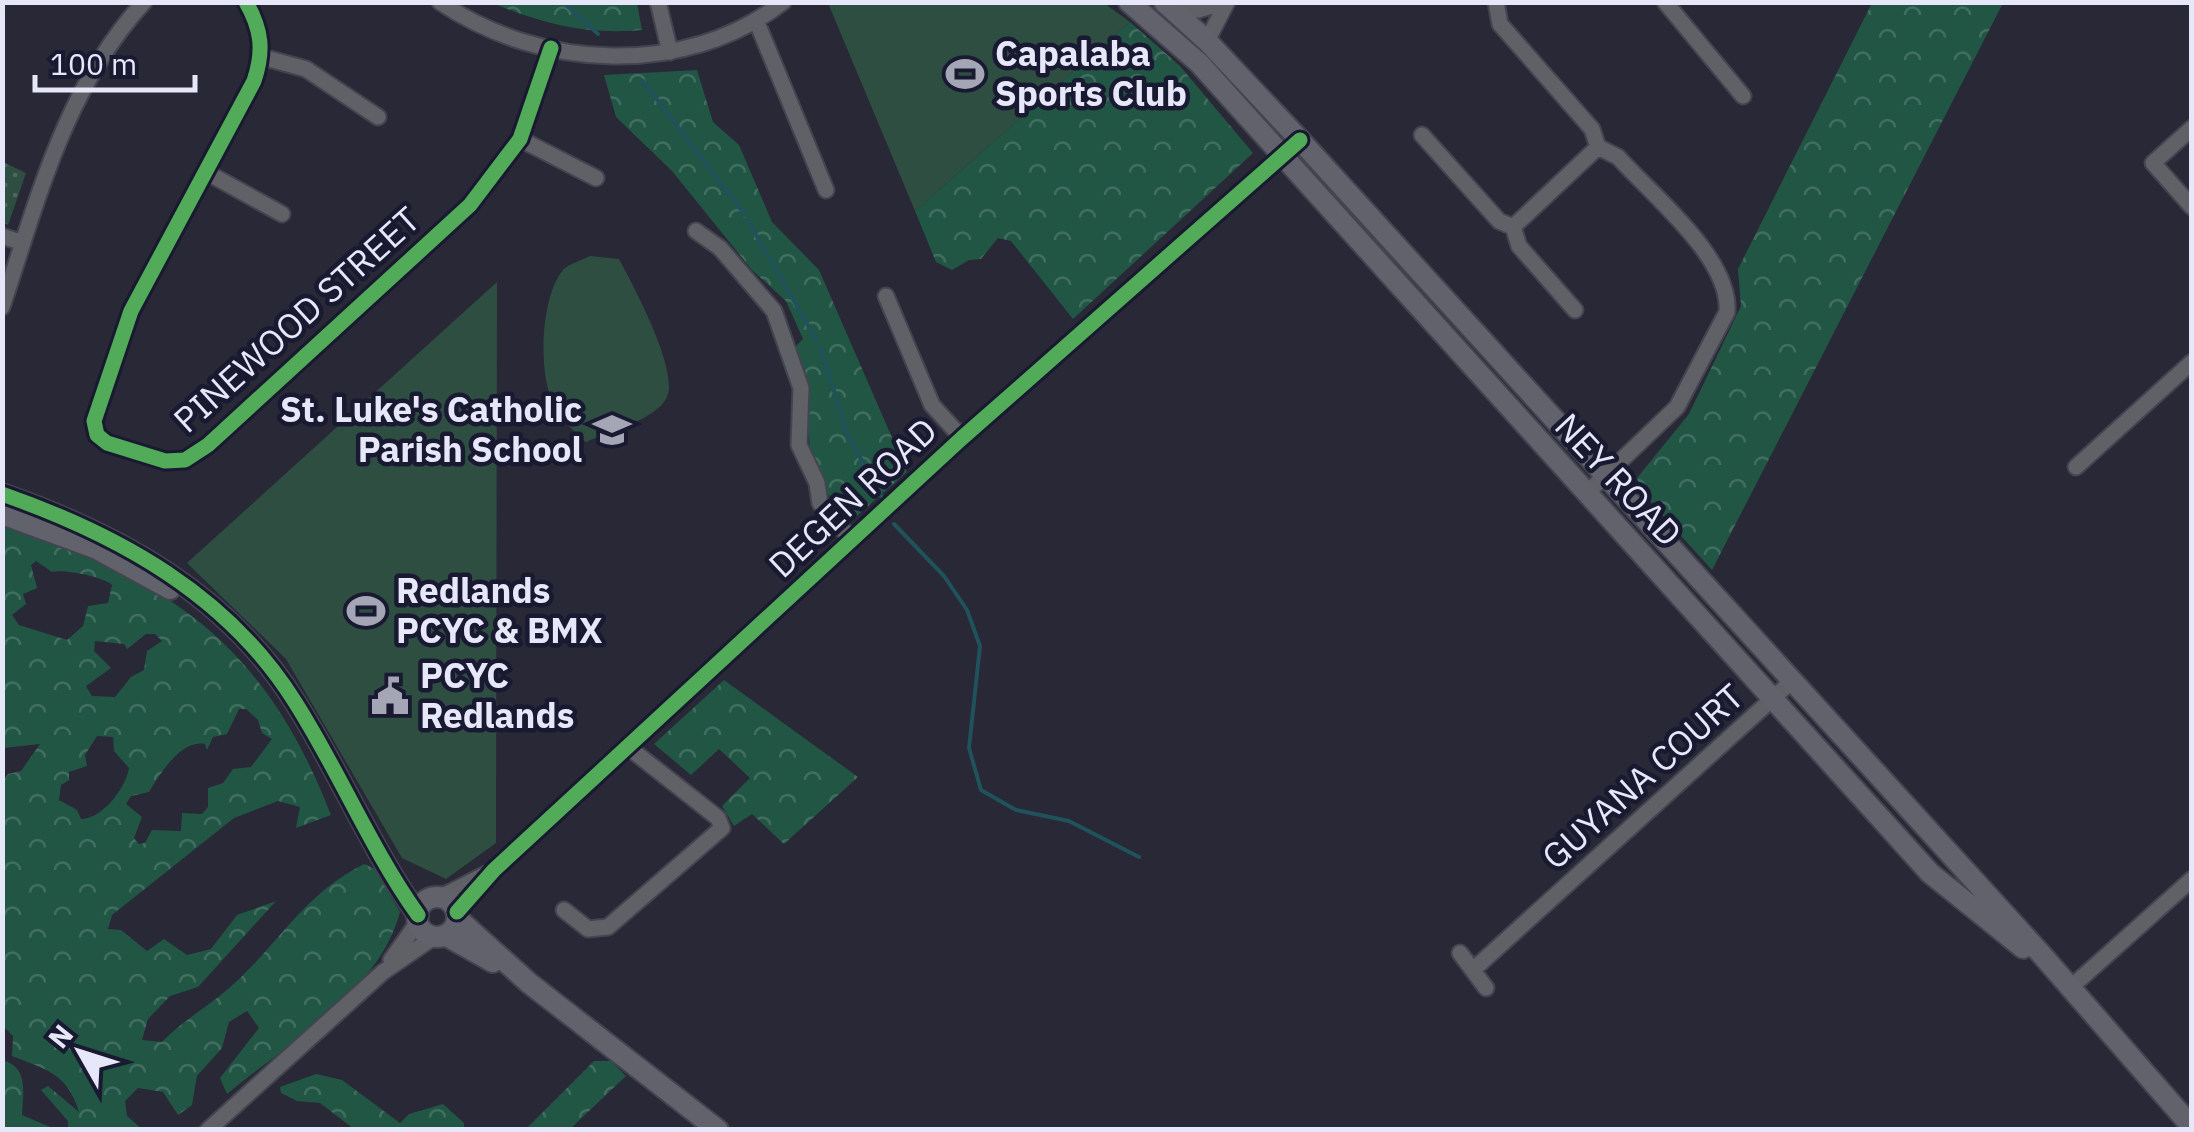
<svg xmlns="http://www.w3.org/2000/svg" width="2194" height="1132" font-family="'IBM Plex Sans',sans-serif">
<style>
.grass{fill:#2e4e42}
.forest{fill:url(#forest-crowns);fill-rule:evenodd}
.park{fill:url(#park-dots)}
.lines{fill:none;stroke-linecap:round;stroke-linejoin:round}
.stream{stroke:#1f525a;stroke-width:4}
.minor-casing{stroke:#434450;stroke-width:19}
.major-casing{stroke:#434450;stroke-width:24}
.minor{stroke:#606067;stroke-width:15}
.major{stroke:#62626c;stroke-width:20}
.cycleway-casing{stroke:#191931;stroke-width:21}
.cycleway{stroke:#51ab58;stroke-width:15}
.labels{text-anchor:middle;stroke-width:9;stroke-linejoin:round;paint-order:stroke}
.poi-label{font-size:35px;font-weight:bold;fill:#e6e8f9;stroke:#191931;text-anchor:start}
.street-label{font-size:35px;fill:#e6e8f9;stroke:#191931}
</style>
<defs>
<pattern id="forest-crowns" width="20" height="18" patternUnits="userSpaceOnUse" patternTransform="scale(2.5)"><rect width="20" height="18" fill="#215644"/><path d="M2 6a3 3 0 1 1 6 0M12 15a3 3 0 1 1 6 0" fill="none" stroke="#416e60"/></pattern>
<pattern id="park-dots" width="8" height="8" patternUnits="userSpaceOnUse" patternTransform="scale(2.5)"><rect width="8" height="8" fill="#2e4e42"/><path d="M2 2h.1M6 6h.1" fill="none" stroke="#4c685e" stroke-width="1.8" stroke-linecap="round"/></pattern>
</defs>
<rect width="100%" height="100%" fill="#282836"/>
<!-- grass -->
<path class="grass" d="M 828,3 L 1104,3 L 1130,22 L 915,211 Z
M 590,256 L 619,259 C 633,285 679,370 667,397 C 656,420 608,432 586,442 C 571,429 560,418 552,400 C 538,370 541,296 563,270 C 569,264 582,260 590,256 Z
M 497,282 L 496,843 L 446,879 L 402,858 L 286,659 L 187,563 Z"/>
<!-- forest -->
<path class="forest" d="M 492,3 L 637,3 L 642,30 C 586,35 544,24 492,3 Z
M 1872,3 L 2003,3 L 1712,570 L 1643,494 L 1637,478 L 1689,414 L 1741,306 L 1738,269 Z
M 1130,22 L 1180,66 L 1253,153 L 1073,319 L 1011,241 L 998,238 L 981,259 L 969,260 L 952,270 L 936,262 L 915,211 Z
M 697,70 L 713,122 L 739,145 L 772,222 L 819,270 L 907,472 L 849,523 L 830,498 L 810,452 L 806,384 L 793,349 L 803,339 L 786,301 L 752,270 L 672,171 L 616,117 L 604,75 Z
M 2,526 C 27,527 52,542 74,551 C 208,605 279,681 331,815 L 296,828 L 300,807 L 278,801 L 234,818 L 112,915 L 108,929 L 121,930 L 147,951 L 164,939 L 187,955 L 211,949 L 237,915 L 276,901 L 198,987 L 170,996 L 148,1019 L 142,1040 L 162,1042 C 182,1021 206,1008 228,989 C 279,945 301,896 364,864 L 375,869 L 400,912 C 379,992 288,1043 227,1094 L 220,1078 L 259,1028 L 247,1011 L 229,1022 L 222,1048 L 197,1076 L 192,1105 L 178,1115 L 163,1092 L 138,1088 L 125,1101 L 127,1116 L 142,1129 L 68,1129 L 68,1121 L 41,1090 L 48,1086 L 79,1112 C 67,1073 47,1070 12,1056 L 13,1036 L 3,1026 L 3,782 L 8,774 L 21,771 L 40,744 L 3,748 ZM 36,561 L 52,572 C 63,569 104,577 112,585 L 108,603 L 88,606 L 83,626 L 67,640 L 19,625 L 12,615 L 26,604 L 23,594 L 37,588 L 31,565 ZM 146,634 L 155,634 L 162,641 L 147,651 L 144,670 L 131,677 L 115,697 L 92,696 L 86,686 L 111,668 L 94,651 L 95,641 L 124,644 L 127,649 ZM 239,709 L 246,709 L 258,720 L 262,733 L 272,739 L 251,767 L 233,769 L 223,783 L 208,788 L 208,807 L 202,814 L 182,813 L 181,831 L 152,830 L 145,843 L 139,844 L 134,838 L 142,817 L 126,804 L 131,796 L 149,792 C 160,774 181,739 205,744 L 207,750 L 213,737 L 227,734 ZM 97,736 L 113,737 L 114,751 L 129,768 C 126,787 103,819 81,819 L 77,810 L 59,800 L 61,785 L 69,780 L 69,772 L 87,766 L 85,755 Z
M 724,680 L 858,777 L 784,844 L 752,814 L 734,826 L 722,806 L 750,778 L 719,749 L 691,775 L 654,744 Z
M 2,1060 C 29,1067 23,1092 22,1115 L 55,1129 L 3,1129 Z
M 594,1061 L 611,1061 L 626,1076 L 570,1129 L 526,1129 Z
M 316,1074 L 342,1080 L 400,1123 L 409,1114 L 443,1104 L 464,1123 L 464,1129 L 354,1129 L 320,1103 L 297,1101 L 281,1093 L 280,1087 Z"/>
<!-- park -->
<path class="park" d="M 3,162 L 26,173 L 8,225 L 3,222 Z"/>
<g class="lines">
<!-- stream -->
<path class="stream" d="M 563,2 L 598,34
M 643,81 L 745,215
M 748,221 L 817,341
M 821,349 L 847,433 L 881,496
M 894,524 L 944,576 L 967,610 L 980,646 L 969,748 L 981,790 L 1016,810 L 1069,821 L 1139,857"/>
<!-- minor casing -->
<g class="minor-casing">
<path id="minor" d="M 246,2 C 262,30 264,51 254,81 L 131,311 L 94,421 L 97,435 L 107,443 L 165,461 L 185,460 L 208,445 L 470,205 L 520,139 L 551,48
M 440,2 C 540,70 685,78 783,2
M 658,2 L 670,52
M 1496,2 L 1500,24 L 1592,129 L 1598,147 L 1618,157 C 1653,196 1731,258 1727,312 L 1677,407 L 1587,493
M 1665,2 L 1743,96
M 1171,9 L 1198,10 L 1224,2
M 756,20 L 826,190
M 1207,41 L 1227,2
M 262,57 L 306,69 L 378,117
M 2192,128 L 2153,163 L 2192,207
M 1422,135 L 1499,221 L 1513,227 L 1598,147
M 520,139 L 596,178
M 206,172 L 282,214
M 1513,227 L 1519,246 L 1575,310
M 696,231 L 720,248 L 774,311 L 801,388 L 799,445 L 817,483 L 820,503 L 852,540
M 2,236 L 23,243
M 886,296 L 932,405 L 962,438
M 2,307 C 38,199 65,88 144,2
M 2076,467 L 2192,362
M 441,897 L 486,874
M 564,910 L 588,929 L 608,927 L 722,828 L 718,818 L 628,747
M 457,912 L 494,870 L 962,438 L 1290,148
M 1460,953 L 1486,988
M 391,960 L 418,922
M 1474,969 L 1792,681
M 2069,989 L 2192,879
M 208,1130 L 383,972 L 434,937"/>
</g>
<!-- major casing -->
<g class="major-casing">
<path id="major" d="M 1129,2 L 1199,63 L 1930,873 L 2023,948
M 1164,2 L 1207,41 L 1300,140 L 2042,955 L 2192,1127
M 2,494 C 119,535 228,595 295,702 C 339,771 371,849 418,915
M 2,514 L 95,548 L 170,589
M417 917a20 20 0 1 1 40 0a20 20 0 1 1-40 0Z
M 457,918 L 529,983 L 718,1130
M 445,935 L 493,962"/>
</g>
<!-- minor -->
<use href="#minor" class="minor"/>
<!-- major -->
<use href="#major" class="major"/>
<!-- cycleway casing -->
<g class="cycleway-casing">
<path id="cycleway" d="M 246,2 C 262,30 264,51 254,81 L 131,311 L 94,421 L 97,435 L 107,443 L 165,461 L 185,460 L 208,445 L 470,205 L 520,139 L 551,48
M 2,494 C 119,535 228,595 295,702 C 339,771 371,849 418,915
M 457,912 L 494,870 L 962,438 L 1300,140"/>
</g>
<!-- cycleway -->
<use href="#cycleway" class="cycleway"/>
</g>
<!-- icons -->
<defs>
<g id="stadium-bare" transform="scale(3)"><path d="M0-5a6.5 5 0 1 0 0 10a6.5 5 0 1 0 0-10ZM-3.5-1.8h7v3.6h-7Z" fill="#a4a5b5" stroke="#191931" stroke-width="2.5" paint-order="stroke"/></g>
<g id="school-bare" transform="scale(3)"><path d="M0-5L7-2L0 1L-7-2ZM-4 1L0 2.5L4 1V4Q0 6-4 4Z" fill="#a4a5b5" stroke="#191931" stroke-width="2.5" paint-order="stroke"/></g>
<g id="civic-bare" transform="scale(3)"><path d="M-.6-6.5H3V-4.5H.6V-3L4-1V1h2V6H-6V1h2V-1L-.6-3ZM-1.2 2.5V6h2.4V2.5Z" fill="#a4a5b5" stroke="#191931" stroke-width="2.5" paint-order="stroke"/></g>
</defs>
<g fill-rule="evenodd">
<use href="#stadium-bare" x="965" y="74"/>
<use href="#school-bare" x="612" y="430"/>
<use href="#stadium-bare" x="366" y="611"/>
<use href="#civic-bare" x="390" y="696"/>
</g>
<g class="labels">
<!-- poi labels -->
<g class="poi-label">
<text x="995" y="66">Capalaba<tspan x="995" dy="40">Sports Club</tspan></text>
<text x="582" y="422" text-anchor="end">St. Luke's Catholic<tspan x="582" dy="40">Parish School</tspan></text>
<text x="396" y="603">Redlands<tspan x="396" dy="40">PCYC &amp; BMX</tspan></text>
<text x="420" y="688">PCYC<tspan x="420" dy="40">Redlands</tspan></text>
</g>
<!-- street labels -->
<g class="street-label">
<text transform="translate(297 320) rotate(-42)" y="12">PINEWOOD STREET</text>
<text transform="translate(1618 480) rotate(47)" y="12">NEY ROAD</text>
<text transform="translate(853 498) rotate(-43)" y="12">DEGEN ROAD</text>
<text transform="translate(1643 777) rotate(-42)" y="12">GUYANA COURT</text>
</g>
</g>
<!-- border -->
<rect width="2194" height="1132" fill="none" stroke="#e6e8f9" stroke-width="10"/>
<!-- north arrow -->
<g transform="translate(80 1052) rotate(309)" stroke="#191931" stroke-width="8" paint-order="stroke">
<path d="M0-8L18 38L0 25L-18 38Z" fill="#e6e8f9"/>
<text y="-15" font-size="28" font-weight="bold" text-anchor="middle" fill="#e6e8f9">N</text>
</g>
<!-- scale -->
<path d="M35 75v15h160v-15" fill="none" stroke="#e6e8f9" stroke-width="5"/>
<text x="50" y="75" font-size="30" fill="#e6e8f9" stroke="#191931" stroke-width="8" paint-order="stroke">100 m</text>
</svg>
